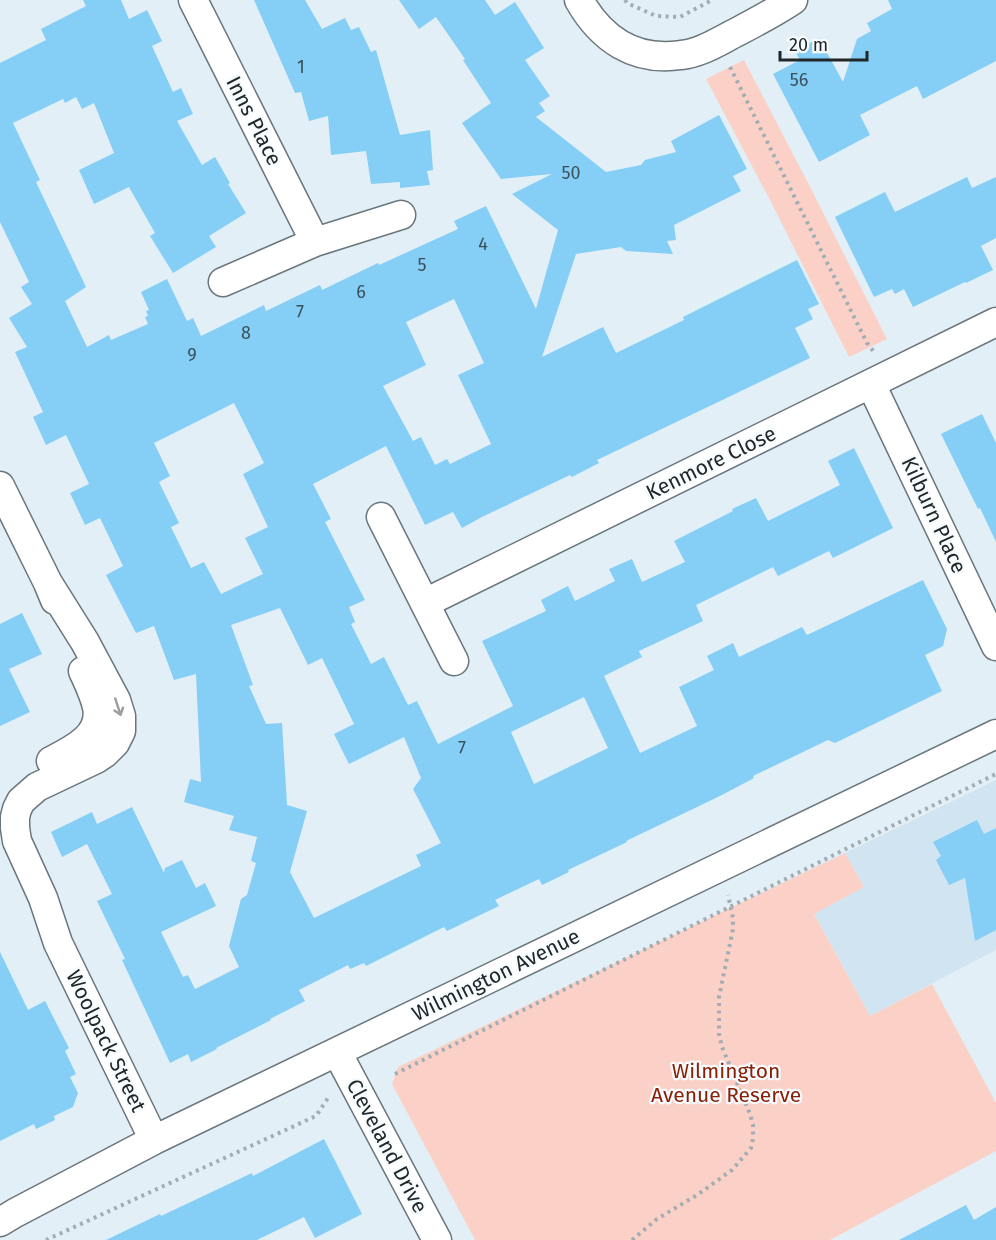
<svg xmlns="http://www.w3.org/2000/svg" width="996" height="1240" font-family="'Fira Sans',sans-serif">
<style>
.built{fill:#d0e5f1}
.green{fill:#fbd1c7}
.building{fill:#85cef5;fill-rule:evenodd}
.lines{fill:none;stroke-linecap:round;stroke-linejoin:round}
.street-casing{stroke:#6a767c;stroke-width:31}
.path{stroke:#a2adb3;stroke-width:4;stroke-dasharray:3 4.5;stroke-linecap:butt}
.street{stroke:#fff;stroke-width:28}
.oneway{stroke:#9b9d9e}
.labels{text-anchor:middle;stroke-width:4.5;stroke-linejoin:round;paint-order:stroke}
.number-label{font-size:18px;fill:#3a505b}
.street-label{font-size:21px;fill:#212628;stroke:#f6fbfe}
.park-label{font-size:21px;fill:#892008;stroke:#f6fbfe}
</style>
<rect width="100%" height="100%" fill="#e2eff7"/>
<!-- built -->
<path class="built" d="M 996,780 L 996,950 L 870,1016 L 814,913 L 864,887 L 845,853 Z"/>
<!-- green -->
<path class="green" d="M 744,60 L 808,183 L 887,339 L 849,357 L 770,200 L 706,79 Z
M 845,853 L 864,887 L 814,914 L 870,1016 L 932,984 L 996,1103 L 996,1151 L 830,1240 L 475,1240 L 392,1084 L 398,1067 Z"/>
<!-- building -->
<path class="building" d="M 83,0 L 121,0 L 129,19 L 147,10 L 162,41 L 152,46 L 173,92 L 181,88 L 193,114 L 177,121 L 202,165 L 215,157 L 230,183 L 228,184 L 246,213 L 209,236 L 216,247 L 173,273 L 150,236 L 155,233 L 129,187 L 94,204 L 79,170 L 114,153 L 94,103 L 82,109 L 76,97 L 65,103 L 63,99 L 13,123 L 40,180 L 36,182 L 86,287 L 65,301 L 87,347 L 109,335 L 111,340 L 148,324 L 145,317 L 148,316 L 146,311 L 149,310 L 141,292 L 167,279 L 187,321 L 193,318 L 201,336 L 264,305 L 266,311 L 320,285 L 322,290 L 378,263 L 379,265 L 458,229 L 454,221 L 486,206 L 536,309 L 558,230 L 512,194 L 552,174 L 501,179 L 462,123 L 491,103 L 463,60 L 465,59 L 436,17 L 419,29 L 399,0 L 485,0 L 495,15 L 515,2 L 544,48 L 525,60 L 550,96 L 539,103 L 545,111 L 536,117 L 606,172 L 641,165 L 645,160 L 676,152 L 671,141 L 719,115 L 747,169 L 733,176 L 741,191 L 674,225 L 676,240 L 667,241 L 673,254 L 626,251 L 621,247 L 576,254 L 542,357 L 603,327 L 616,353 L 684,320 L 683,317 L 797,260 L 819,304 L 808,309 L 813,319 L 795,328 L 810,358 L 597,460 L 599,463 L 572,477 L 570,475 L 482,517 L 462,528 L 453,512 L 425,525 L 386,446 L 313,484 L 331,519 L 325,522 L 365,600 L 349,607 L 355,622 L 351,624 L 371,664 L 384,657 L 408,705 L 417,701 L 438,744 L 513,706 L 482,641 L 546,611 L 541,600 L 568,586 L 575,601 L 615,581 L 609,569 L 632,559 L 642,582 L 685,562 L 674,541 L 733,511 L 732,509 L 756,498 L 768,521 L 840,485 L 828,461 L 854,448 L 893,528 L 833,558 L 829,551 L 778,576 L 773,567 L 696,605 L 703,621 L 639,651 L 642,657 L 604,676 L 640,753 L 697,726 L 679,687 L 714,670 L 707,656 L 733,643 L 739,657 L 802,627 L 807,635 L 923,580 L 947,629 L 943,646 L 925,655 L 942,691 L 835,743 L 828,740 L 753,776 L 754,778 L 720,796 L 626,841 L 627,842 L 568,870 L 569,872 L 542,885 L 539,879 L 495,900 L 499,906 L 447,931 L 444,927 L 366,966 L 364,963 L 350,969 L 348,965 L 299,990 L 305,1001 L 270,1019 L 271,1020 L 216,1048 L 217,1049 L 191,1062 L 188,1054 L 170,1063 L 122,960 L 125,959 L 97,901 L 112,894 L 87,844 L 62,857 L 51,832 L 92,812 L 97,824 L 132,807 L 164,873 L 165,868 L 182,860 L 196,888 L 205,883 L 216,906 L 161,932 L 183,977 L 188,975 L 195,989 L 239,967 L 229,946 L 241,899 L 247,895 L 256,863 L 251,861 L 257,837 L 229,830 L 234,816 L 184,802 L 190,779 L 201,782 L 196,674 L 174,680 L 154,626 L 136,633 L 106,575 L 123,566 L 100,518 L 85,525 L 70,493 L 89,484 L 66,435 L 46,445 L 33,417 L 43,412 L 15,352 L 27,347 L 9,318 L 32,304 L 21,287 L 29,282 L 0,222 L 0,63 L 46,40 L 41,29 L 86,6 ZM 454,299 L 484,363 L 458,375 L 491,444 L 450,464 L 447,459 L 435,465 L 421,437 L 413,441 L 383,386 L 426,365 L 406,322 ZM 234,403 L 264,463 L 243,474 L 268,527 L 245,538 L 263,574 L 221,594 L 204,562 L 191,568 L 171,527 L 179,523 L 159,482 L 170,476 L 154,443 ZM 280,608 L 308,665 L 322,658 L 354,724 L 334,734 L 349,764 L 404,737 L 421,778 L 413,789 L 441,843 L 416,855 L 421,866 L 314,918 L 290,872 L 307,811 L 287,805 L 282,723 L 266,724 L 249,686 L 253,685 L 231,625 ZM 584,697 L 608,748 L 534,784 L 511,732 Z
M 254,0 L 305,0 L 322,29 L 345,18 L 351,30 L 359,27 L 371,52 L 376,50 L 400,135 L 430,130 L 433,170 L 427,171 L 430,185 L 400,188 L 400,182 L 371,184 L 366,151 L 331,155 L 328,116 L 309,121 L 301,92 L 295,93 Z
M 888,0 L 996,0 L 996,61 L 923,99 L 917,86 L 860,115 L 870,135 L 819,162 L 773,74 L 800,60 L 795,51 L 819,38 L 843,82 L 857,39 L 871,31 L 867,23 L 892,9 Z
M 967,177 L 972,188 L 996,177 L 996,238 L 981,246 L 993,270 L 966,283 L 965,282 L 913,307 L 904,289 L 895,294 L 892,289 L 874,297 L 835,217 L 885,192 L 895,212 Z
M 982,414 L 996,443 L 996,542 L 980,508 L 978,509 L 941,434 Z
M 22,613 L 42,654 L 9,669 L 30,712 L 0,726 L 0,624 Z
M 977,820 L 984,834 L 996,828 L 996,930 L 975,941 L 965,878 L 949,885 L 936,860 L 941,856 L 933,842 Z
M 0,952 L 28,1010 L 45,1001 L 69,1048 L 65,1051 L 76,1074 L 70,1077 L 78,1093 L 73,1107 L 54,1116 L 55,1120 L 36,1129 L 34,1124 L 0,1141 Z
M 324,1139 L 362,1214 L 315,1238 L 304,1217 L 257,1240 L 106,1240 L 160,1214 L 161,1216 L 252,1173 L 253,1176 Z
M 966,1205 L 974,1220 L 996,1207 L 996,1240 L 899,1240 Z"/>
<g class="lines">
<!-- street casing -->
<g class="street-casing">
<path id="street" d="M 193,0 L 315,242
M 579,0 C 601,39 635,62 681,55 C 701,53 719,41 737,32 C 756,22 775,12 793,0
M 223,282 L 315,242 L 401,215
M 871,384 L 996,646
M 0,486 L 48,583 L 55,600
M 381,517 L 454,661
M 48,583 L 85,642 L 116,700 L 121,716 L 121,731 L 115,743 L 105,753 L 96,759 L 37,787 L 21,801 L 17,809 L 15,817 L 15,828 L 17,841 L 43,898 L 58,943 L 154,1140
M 425,603 L 996,322
M 51,761 C 72,750 103,736 97,707 C 94,694 88,682 83,671
M 337,1052 L 437,1240
M 0,1222 L 15,1213 L 154,1140 L 996,734"/>
</g>
<!-- path -->
<path class="path" d="M 625,0 L 627,3 L 656,16 L 680,17 L 712,0
M 730,67 L 867,343 L 874,352
M 395,1074 L 996,774
M 46,1240 L 316,1116 L 328,1098
M 632,1240 L 657,1219 L 697,1195 L 732,1170 L 751,1148 L 753,1138 L 753,1125 L 750,1114 L 722,1047 L 719,1034 L 719,997 L 733,929 L 733,918 L 728,895"/>
<!-- street -->
<use href="#street" class="street"/>
</g>
<!-- one-way arrows -->
<defs><path id="oneway-shaft" d="M-6 0H5M1.5-3L5.5 0L1.5 3" fill="none" stroke-width="1.6" stroke-linecap="round" stroke-linejoin="round" transform="scale(1.5)"/></defs>
<use class="oneway" href="#oneway-shaft" transform="translate(118 707) rotate(72)"/>
<g class="labels">
<!-- number labels -->
<g class="number-label">
<text x="301" y="73">1</text>
<text x="799" y="86">56</text>
<text x="571" y="179">50</text>
<text x="483" y="250">4</text>
<text x="422" y="271">5</text>
<text x="361" y="298">6</text>
<text x="300" y="318">7</text>
<text x="246" y="339">8</text>
<text x="192" y="361">9</text>
<text x="462" y="754">7</text>
</g>
<!-- street labels -->
<g class="street-label">
<text transform="translate(254 121) rotate(63)" y="7">Inns Place</text>
<text transform="translate(711 463) rotate(-26)" y="7">Kenmore Close</text>
<text transform="translate(934 515) rotate(65)" y="7">Kilburn Place</text>
<text transform="translate(496 975) rotate(-26)" y="7">Wilmington Avenue</text>
<text transform="translate(106 1041) rotate(64)" y="7">Woolpack Street</text>
<text transform="translate(387 1146) rotate(62)" y="7">Cleveland Drive</text>
</g>
<!-- park labels -->
<g class="park-label">
<text x="726" y="1078">Wilmington<tspan x="726" dy="24">Avenue Reserve</tspan></text>
</g>
</g>
<!-- scale -->
<path d="M780 51v9h87v-9" fill="none" stroke="#212628" stroke-width="3"/>
<text x="789" y="51" font-size="18" fill="#212628" stroke="#f6fbfe" stroke-width="4.5" paint-order="stroke">20 m</text>
</svg>
